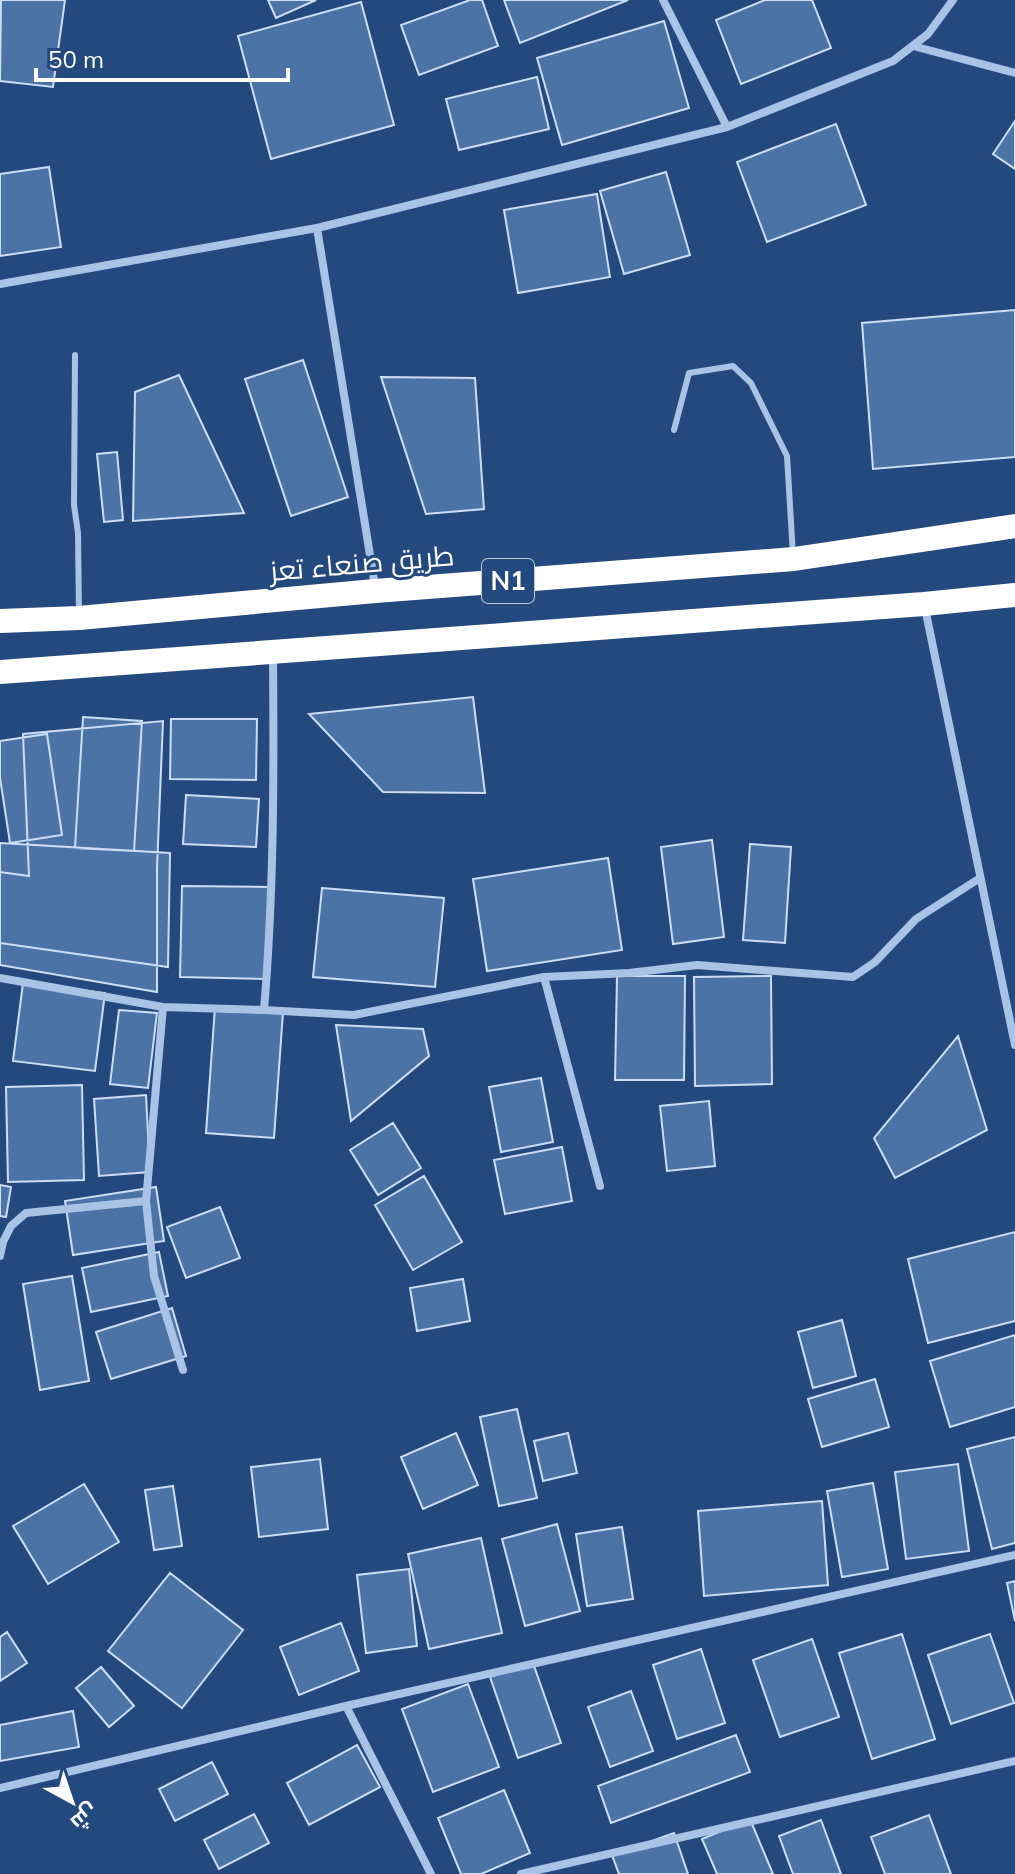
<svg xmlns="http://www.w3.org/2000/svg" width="1015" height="1874" font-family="Mulish,Cairo,sans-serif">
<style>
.building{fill:#4c73a6;stroke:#ccdef5;stroke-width:2}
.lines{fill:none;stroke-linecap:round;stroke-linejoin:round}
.lane{stroke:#a9c3e6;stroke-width:6}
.street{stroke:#a9c3e6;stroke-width:8}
.highway{stroke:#fff;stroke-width:24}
.labels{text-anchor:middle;stroke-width:6;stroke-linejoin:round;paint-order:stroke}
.shield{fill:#24497e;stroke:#bdc8d8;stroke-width:2}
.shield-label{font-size:26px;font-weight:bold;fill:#fff}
.street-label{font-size:28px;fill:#fff;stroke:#24497e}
</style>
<rect width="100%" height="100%" fill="#24497e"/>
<!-- building -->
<path class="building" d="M 1,0 L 65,0 L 53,87 L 0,81 Z
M 268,0 L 316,0 L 276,18 Z
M 470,0 L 482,0 L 498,46 L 419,75 L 401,25 Z
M 504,0 L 628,0 L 520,43 Z
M 765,0 L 812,0 L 831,48 L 741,84 L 716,20 Z
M 361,2 L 394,125 L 271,159 L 238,36 Z
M 664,21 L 689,108 L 562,145 L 537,58 Z
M 537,77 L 549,129 L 459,150 L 446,99 Z
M 1015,121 L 1015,169 L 993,154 Z
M 836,124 L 866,205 L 767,242 L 737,162 Z
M 49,167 L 61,247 L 0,256 L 0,174 Z
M 666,172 L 690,255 L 624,274 L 600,191 Z
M 597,194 L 610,277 L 518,293 L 504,210 Z
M 1015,310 L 1015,457 L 873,469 L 862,323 Z
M 303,360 L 348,497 L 291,516 L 245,379 Z
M 179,375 L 244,513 L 133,521 L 135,392 Z
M 381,377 L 475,378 L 484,509 L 426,514 Z
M 117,452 L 123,520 L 104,522 L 97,454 Z
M 473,697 L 485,793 L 383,792 L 309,714 Z
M 83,717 L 142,721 L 134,851 L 75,848 Z
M 171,719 L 257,719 L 256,780 L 170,779 Z
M 163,721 L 157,868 L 157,992 L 0,965 L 0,872 L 29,876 L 23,734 Z
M 47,734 L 62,835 L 10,843 L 0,778 L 0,741 Z
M 186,795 L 259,799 L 256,847 L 183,844 Z
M 712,840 L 724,937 L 673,944 L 661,847 Z
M 0,843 L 170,853 L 168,967 L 0,943 Z
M 750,844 L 791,847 L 785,943 L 743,940 Z
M 608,858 L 622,950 L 487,971 L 473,879 Z
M 182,886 L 269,887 L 266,979 L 180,977 Z
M 322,888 L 444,898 L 435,987 L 313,977 Z
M 617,976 L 685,976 L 684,1080 L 615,1080 Z
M 771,976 L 772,1084 L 695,1086 L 694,977 Z
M 23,983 L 105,993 L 95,1071 L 13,1061 Z
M 215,1007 L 283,1012 L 274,1138 L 206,1133 Z
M 119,1010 L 157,1013 L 148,1088 L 110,1084 Z
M 336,1025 L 423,1029 L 429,1056 L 351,1121 Z
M 958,1036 L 987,1130 L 895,1178 L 874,1138 Z
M 541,1078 L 553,1142 L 501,1152 L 489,1087 Z
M 82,1085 L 84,1180 L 8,1182 L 6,1087 Z
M 146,1095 L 150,1172 L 99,1176 L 94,1099 Z
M 709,1101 L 715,1166 L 667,1171 L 660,1106 Z
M 393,1123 L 421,1168 L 378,1195 L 350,1150 Z
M 562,1147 L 572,1201 L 505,1214 L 494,1160 Z
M 424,1176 L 462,1242 L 413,1270 L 375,1205 Z
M 0,1185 L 11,1187 L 6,1217 L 0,1216 Z
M 156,1187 L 164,1241 L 73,1255 L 65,1201 Z
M 220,1207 L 240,1258 L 186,1278 L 167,1227 Z
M 1015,1232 L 1015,1321 L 928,1343 L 908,1259 Z
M 159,1252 L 168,1296 L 91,1312 L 82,1268 Z
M 72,1276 L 89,1381 L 40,1390 L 23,1284 Z
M 463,1279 L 470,1321 L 417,1331 L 410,1288 Z
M 172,1308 L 186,1356 L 111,1379 L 96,1332 Z
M 842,1320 L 856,1376 L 813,1388 L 798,1332 Z
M 1015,1335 L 1015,1407 L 950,1427 L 930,1361 Z
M 875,1379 L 889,1427 L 822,1447 L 808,1399 Z
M 517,1409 L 537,1498 L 499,1506 L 480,1417 Z
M 456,1433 L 478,1485 L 423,1509 L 401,1457 Z
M 568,1433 L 577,1473 L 543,1481 L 534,1441 Z
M 1015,1437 L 1015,1543 L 992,1549 L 967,1449 Z
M 320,1459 L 328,1529 L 259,1537 L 251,1467 Z
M 958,1464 L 969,1551 L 906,1559 L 895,1472 Z
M 873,1483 L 888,1569 L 842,1577 L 827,1491 Z
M 84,1484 L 119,1542 L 48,1584 L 13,1526 Z
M 173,1486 L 182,1546 L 154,1550 L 145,1490 Z
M 822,1501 L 828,1585 L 704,1596 L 698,1511 Z
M 557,1524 L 580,1611 L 525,1626 L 502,1539 Z
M 622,1527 L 633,1599 L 587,1606 L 576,1534 Z
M 481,1538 L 502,1633 L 429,1649 L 408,1554 Z
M 409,1569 L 417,1646 L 366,1653 L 357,1575 Z
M 170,1573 L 243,1630 L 182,1708 L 108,1651 Z
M 1015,1581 L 1015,1621 L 1007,1583 Z
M 341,1623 L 359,1671 L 299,1695 L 280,1647 Z
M 7,1632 L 27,1663 L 0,1681 L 0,1637 Z
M 902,1634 L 935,1739 L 872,1759 L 839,1653 Z
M 990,1634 L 1014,1703 L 951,1724 L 928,1655 Z
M 812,1639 L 839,1717 L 780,1737 L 753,1660 Z
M 701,1649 L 725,1723 L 677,1739 L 653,1665 Z
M 533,1663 L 561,1743 L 518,1758 L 490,1677 Z
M 101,1667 L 134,1706 L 109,1727 L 76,1688 Z
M 468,1684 L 499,1767 L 433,1792 L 402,1709 Z
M 631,1691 L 653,1751 L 610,1767 L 588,1707 Z
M 73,1711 L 79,1747 L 0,1761 L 0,1725 Z
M 736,1735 L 750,1772 L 611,1823 L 598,1786 Z
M 357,1745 L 380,1787 L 309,1825 L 287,1783 Z
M 212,1762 L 228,1794 L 175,1821 L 159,1789 Z
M 504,1790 L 530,1853 L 481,1874 L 461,1874 L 438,1818 Z
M 254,1814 L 269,1843 L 219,1869 L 204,1840 Z
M 929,1815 L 951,1874 L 885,1874 L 871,1837 Z
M 750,1819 L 773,1874 L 717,1874 L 702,1839 Z
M 821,1820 L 841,1874 L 793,1874 L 779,1836 Z
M 674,1833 L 688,1874 L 619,1874 L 612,1855 Z"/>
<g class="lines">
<!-- lane -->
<path class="lane" d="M 75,355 L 74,505 L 78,533 L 79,614
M 674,430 L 689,373 L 733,366 L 751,383 L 787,456 L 793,555"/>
<!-- street -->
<path class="street" d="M 663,0 L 727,127
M 913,46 L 1015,73
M 317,228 L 375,586
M 0,284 L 317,228 L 727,127 L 893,61 L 928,34 L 953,0
M 925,608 L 1015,1045
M 273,656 C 274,774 274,891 264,1010 L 354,1015 L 544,977 L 629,973 L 697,965 L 853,977 L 875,962 L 916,919 L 980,878
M 544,977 L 600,1186
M 0,978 L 163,1007 L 264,1010
M 163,1007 L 146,1201 L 154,1276 L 183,1370
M 0,1256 L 3,1242 L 11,1226 L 26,1213 L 146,1201
M 346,1706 L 431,1874
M 0,1788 L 346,1706 L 1015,1555
M 521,1874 L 1015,1761"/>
<!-- highway -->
<path class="highway" d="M 0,621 L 79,618 L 375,591 L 794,559 L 1015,526
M 0,672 L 924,604 L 1015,595"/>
</g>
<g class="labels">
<!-- shield labels -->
<rect class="shield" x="482" y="559" width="52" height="44" rx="6"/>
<g class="shield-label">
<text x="508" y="590">N1</text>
</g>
<!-- street labels -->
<g class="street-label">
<text transform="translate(362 563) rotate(-5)" y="10">طريق صنعاء تعز</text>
</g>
</g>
<!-- north arrow -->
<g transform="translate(72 1802) rotate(140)" stroke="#24497e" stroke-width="6" paint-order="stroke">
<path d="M0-6L14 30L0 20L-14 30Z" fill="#ffffff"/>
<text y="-12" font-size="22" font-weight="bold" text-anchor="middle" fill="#ffffff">ش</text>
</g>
<!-- scale -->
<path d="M36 68v12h252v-12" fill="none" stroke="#ffffff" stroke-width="4"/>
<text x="48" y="68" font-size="24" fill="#ffffff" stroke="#24497e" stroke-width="6" paint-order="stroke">50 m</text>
</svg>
